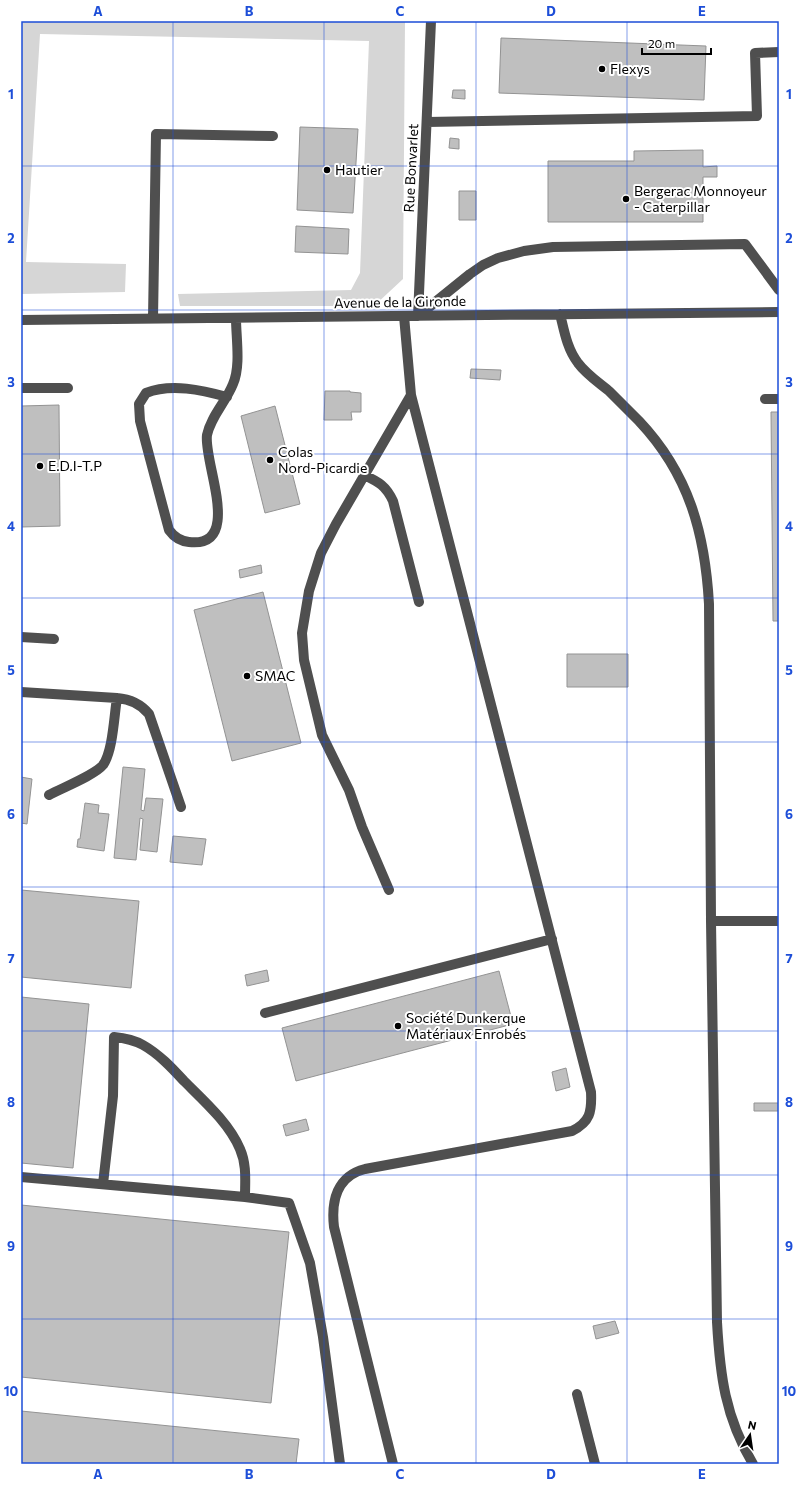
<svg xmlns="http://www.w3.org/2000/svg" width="800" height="1485" font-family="Commissioner,sans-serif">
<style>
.green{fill:#d6d6d6}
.building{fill:#bfbfbf;stroke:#939393}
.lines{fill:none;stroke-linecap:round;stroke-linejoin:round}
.minor{stroke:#4f4f4f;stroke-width:10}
.grid{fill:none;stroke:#1d4ed8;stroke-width:1;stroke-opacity:0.55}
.poi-dot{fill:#000;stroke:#fff;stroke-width:1.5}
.labels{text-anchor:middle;stroke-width:4;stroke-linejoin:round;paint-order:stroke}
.poi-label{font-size:14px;fill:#000;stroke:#fff;text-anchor:start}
.street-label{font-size:14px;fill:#000;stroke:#fff}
.neatline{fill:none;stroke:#1d4ed8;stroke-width:1.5}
.grid-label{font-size:13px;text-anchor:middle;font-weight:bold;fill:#1d4ed8}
</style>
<rect width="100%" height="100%" fill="#fff"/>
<!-- green -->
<path class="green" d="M 21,21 L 405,21 L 403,279 L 374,306 L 180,306 L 178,294 L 351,290 L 360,273 L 369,41 L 40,34 L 26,262 L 126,264 L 125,292 L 21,294 Z"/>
<!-- building -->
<path class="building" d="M 501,38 L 706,46 L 704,100 L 499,93 Z
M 453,90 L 465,90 L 465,99 L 452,98 Z
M 300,127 L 358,129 L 353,213 L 297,210 Z
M 450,138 L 459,139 L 459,149 L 449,148 Z
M 703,150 L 703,167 L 717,166 L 717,177 L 703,177 L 703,222 L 548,222 L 548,161 L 634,161 L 634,151 Z
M 459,191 L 476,191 L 476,220 L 459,220 Z
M 296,226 L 349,229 L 348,254 L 295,252 Z
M 471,369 L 501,370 L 500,380 L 470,378 Z
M 325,391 L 350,391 L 350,392 L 361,393 L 361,412 L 351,412 L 352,420 L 324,420 Z
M 59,405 L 60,526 L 21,527 L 21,406 Z
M 275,406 L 300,504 L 265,513 L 241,416 Z
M 771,412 L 779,412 L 779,621 L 773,621 Z
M 261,565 L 262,573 L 240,578 L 239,570 Z
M 263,592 L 301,743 L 232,761 L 194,610 Z
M 567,654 L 628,654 L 628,687 L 567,687 Z
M 123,767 L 145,769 L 141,810 L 144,811 L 146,798 L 163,799 L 157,852 L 140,850 L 143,819 L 140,818 L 136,860 L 114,858 Z
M 21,777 L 32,779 L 27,824 L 21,823 Z
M 85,803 L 99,805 L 98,813 L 109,814 L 104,851 L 77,847 L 78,839 L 80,839 Z
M 173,836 L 206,839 L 202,865 L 170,862 Z
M 21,890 L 139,901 L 131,988 L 21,977 Z
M 267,970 L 269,981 L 247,986 L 245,975 Z
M 499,971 L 513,1024 L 296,1081 L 282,1028 Z
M 21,997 L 89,1004 L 73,1168 L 21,1163 Z
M 566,1068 L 570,1087 L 556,1091 L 552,1072 Z
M 754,1103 L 779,1103 L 779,1111 L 754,1111 Z
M 306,1119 L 309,1130 L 286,1136 L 283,1125 Z
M 21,1205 L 289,1232 L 271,1403 L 21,1377 Z
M 615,1321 L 619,1333 L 596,1339 L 593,1326 Z
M 21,1411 L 299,1439 L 296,1464 L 21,1464 Z"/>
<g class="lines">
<!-- minor -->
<path class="minor" d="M 427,122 L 757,116 L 755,53 L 779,52
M 560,314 C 564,330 567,349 578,363 C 586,374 598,382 609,391 C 619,401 629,411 639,421 C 689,474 705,533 709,604 L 711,921 L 717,1322 C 720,1375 725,1417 753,1464
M 418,316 L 470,274 L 483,265 L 498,258 L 524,251 L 553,247 L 745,244 L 779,290
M 418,316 L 431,21
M 153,319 L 156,134 L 273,136
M 21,320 L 779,312
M 21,388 L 68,388
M 227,397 C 202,390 171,383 146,393 L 139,404 L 140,421 L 169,530 C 174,537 180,541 189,542 C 244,548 203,462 207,435 C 211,416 226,402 233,384 C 241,366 236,338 236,318
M 765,399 L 779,399
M 364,475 C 379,482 386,486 393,501 L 419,602
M 21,637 L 54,639
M 21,692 L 117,698 C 130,699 140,703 149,714 L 181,807
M 49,795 C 62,788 95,775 103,765 C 113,751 114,716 117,698
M 389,890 L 362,827 L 349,790 L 322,735 L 304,660 L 302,633 L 309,591 L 321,553 L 336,524 L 411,395
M 711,921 L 779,921
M 265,1013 L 552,939
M 21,1177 L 245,1197 L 289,1203 L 310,1263 L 323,1337 L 340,1464
M 103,1184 L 113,1096 L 114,1037 C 124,1038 134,1040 143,1045 C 159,1054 172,1068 184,1081 C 204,1101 229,1123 240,1149 C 247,1165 245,1181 245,1197
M 577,1394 L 595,1464
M 393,1464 L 334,1227 C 331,1201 337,1176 365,1169 L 572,1131 C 590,1122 592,1112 591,1092 L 411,395 L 404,316"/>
</g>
<!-- grid -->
<path class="grid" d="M 173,21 L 173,1464M 324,21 L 324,1464M 476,21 L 476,1464M 627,21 L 627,1464M 21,166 L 779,166M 21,310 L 779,310M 21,454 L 779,454M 21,598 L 779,598M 21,742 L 779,742M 21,887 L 779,887M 21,1031 L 779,1031M 21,1175 L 779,1175M 21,1319 L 779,1319"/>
<!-- markers -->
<g class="poi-dot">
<circle cx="602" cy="69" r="4"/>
<circle cx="327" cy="170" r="4"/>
<circle cx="626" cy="199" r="4"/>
<circle cx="270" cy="460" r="4"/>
<circle cx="40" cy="466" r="4"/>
<circle cx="247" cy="676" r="4"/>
<circle cx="398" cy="1026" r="4"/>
</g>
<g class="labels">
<!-- poi labels -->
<g class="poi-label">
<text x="610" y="74">Flexys</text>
<text x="335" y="175">Hautier</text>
<text x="634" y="196">Bergerac Monnoyeur<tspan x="634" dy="16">- Caterpillar</tspan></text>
<text x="278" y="457">Colas<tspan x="278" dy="16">Nord-Picardie</tspan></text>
<text x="48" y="471">E.D.I-T.P</text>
<text x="255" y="681">SMAC</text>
<text x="406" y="1023">Société Dunkerque<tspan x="406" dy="16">Matériaux Enrobés</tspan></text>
</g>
<!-- street labels -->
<g class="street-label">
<text transform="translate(411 168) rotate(-87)" y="5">Rue Bonvarlet</text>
<text transform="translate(400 302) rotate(-1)" y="5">Avenue de la Gironde</text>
</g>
</g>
<!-- border -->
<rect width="800" height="1485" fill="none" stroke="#ffffff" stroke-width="44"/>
<!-- north arrow -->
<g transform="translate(750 1435) rotate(13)" stroke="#ffffff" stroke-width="3" paint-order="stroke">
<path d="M0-3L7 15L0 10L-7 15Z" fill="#000000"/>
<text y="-6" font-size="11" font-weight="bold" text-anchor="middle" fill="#000000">N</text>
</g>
<!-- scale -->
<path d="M642 48v6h69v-6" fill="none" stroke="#000000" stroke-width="2"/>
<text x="648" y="48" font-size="12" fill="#000000" stroke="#ffffff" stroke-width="3" paint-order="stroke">20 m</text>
<rect x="22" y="22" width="756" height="1441" class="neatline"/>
<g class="grid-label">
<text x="98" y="16">A</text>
<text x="249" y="16">B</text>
<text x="400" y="16">C</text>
<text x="551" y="16">D</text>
<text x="702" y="16">E</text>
<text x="11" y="99">1</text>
<text x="789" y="99">1</text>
<text x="11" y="243">2</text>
<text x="789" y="243">2</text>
<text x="11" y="387">3</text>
<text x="789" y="387">3</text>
<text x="11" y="531">4</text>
<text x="789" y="531">4</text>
<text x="11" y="675">5</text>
<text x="789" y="675">5</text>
<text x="11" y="819">6</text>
<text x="789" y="819">6</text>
<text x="11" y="963">7</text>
<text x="789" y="963">7</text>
<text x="11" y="1107">8</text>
<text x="789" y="1107">8</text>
<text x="11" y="1251">9</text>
<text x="789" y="1251">9</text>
<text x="11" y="1396">10</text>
<text x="789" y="1396">10</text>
<text x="98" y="1479">A</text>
<text x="249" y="1479">B</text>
<text x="400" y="1479">C</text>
<text x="551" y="1479">D</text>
<text x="702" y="1479">E</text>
</g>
</svg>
